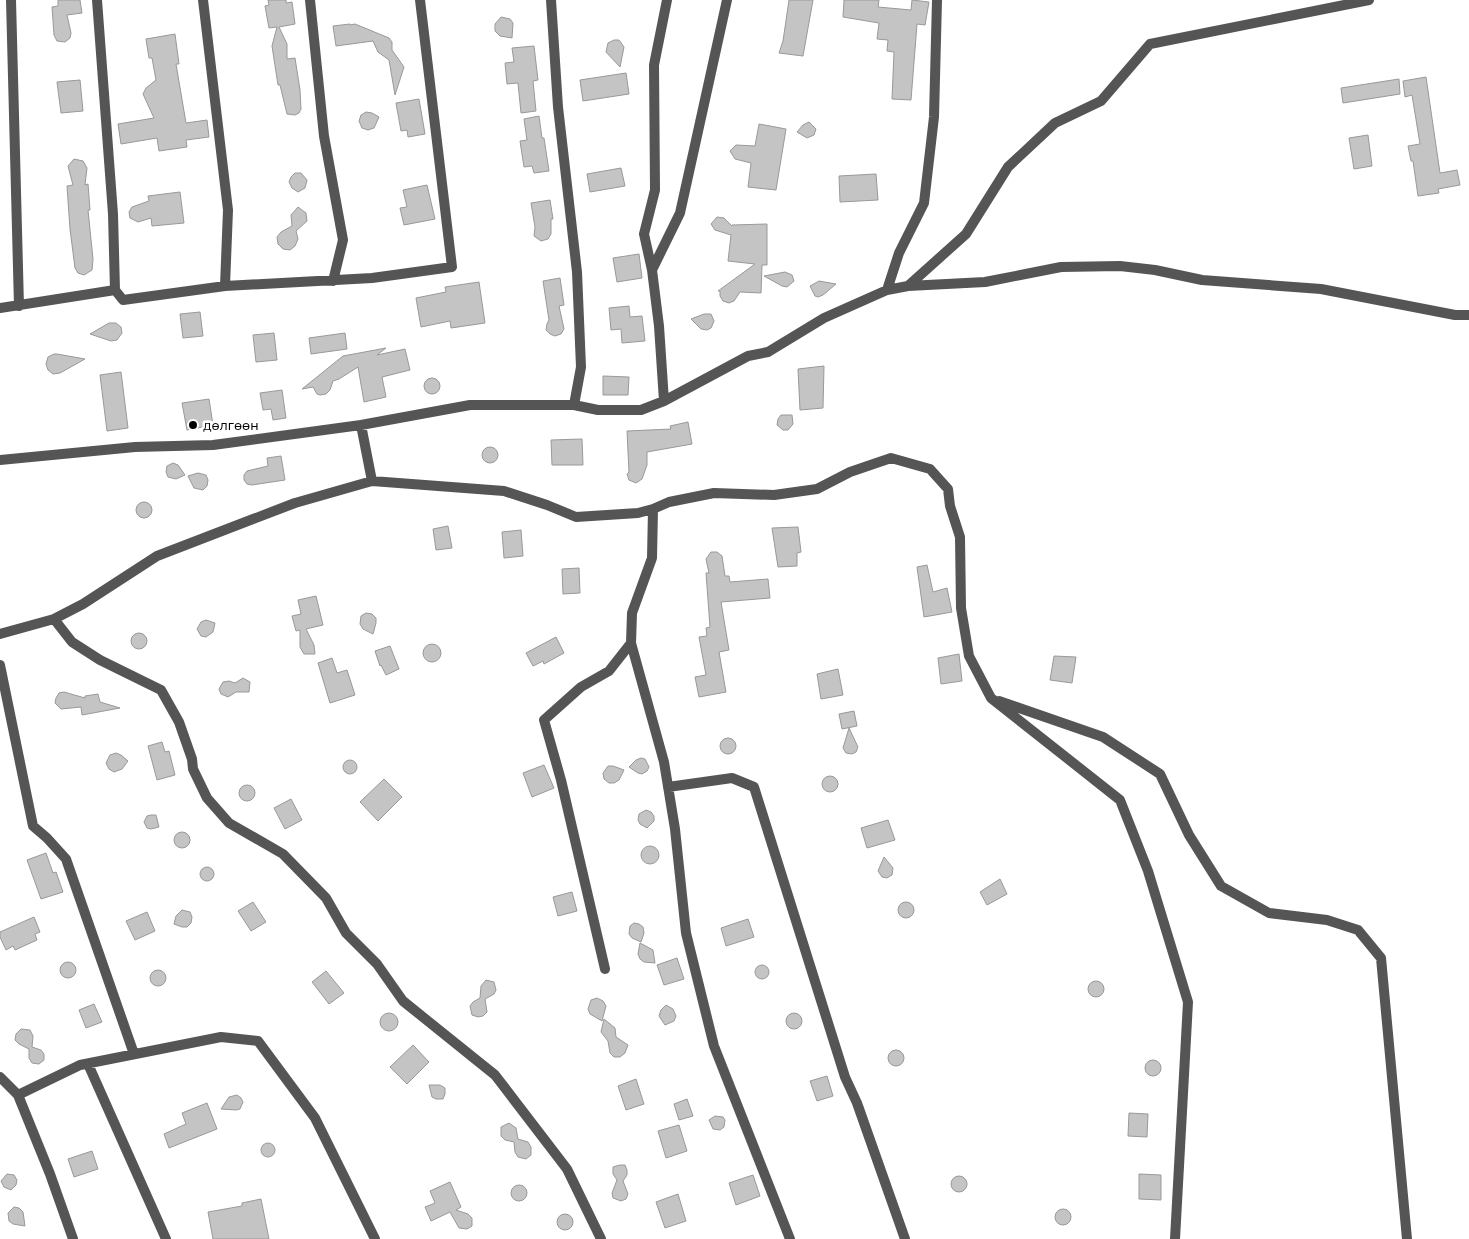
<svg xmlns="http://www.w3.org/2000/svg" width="1469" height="1239" font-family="Mulish,sans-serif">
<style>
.building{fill:#c4c4c4;stroke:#999}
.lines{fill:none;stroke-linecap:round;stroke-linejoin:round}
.street{stroke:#555;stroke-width:10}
.poi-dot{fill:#000;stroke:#fff;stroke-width:2}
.labels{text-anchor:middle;stroke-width:5;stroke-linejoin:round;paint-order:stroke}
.poi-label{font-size:14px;fill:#000;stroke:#fff;text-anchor:start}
</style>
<rect width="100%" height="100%" fill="#fff"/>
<!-- building -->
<path class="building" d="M 58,0 L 80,0 L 82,13 L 67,15 L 71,33 L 70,38 L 65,42 L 57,41 L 54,35 L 52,7 L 58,6 Z
M 268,0 L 286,0 L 286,3 L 292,2 L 295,24 L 279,27 L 287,44 L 287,59 L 295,58 L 300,90 L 301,109 L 299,113 L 295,115 L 287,114 L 280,85 L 278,85 L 272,46 L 277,27 L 269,28 L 265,6 L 269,5 Z
M 789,0 L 813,0 L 803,56 L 779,53 L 783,41 Z
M 844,0 L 879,0 L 878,7 L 911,10 L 912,0 L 929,2 L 925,25 L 917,24 L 911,100 L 892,99 L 894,52 L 887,51 L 888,40 L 877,39 L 879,23 L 843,17 Z
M 501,17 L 510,19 L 513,23 L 512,38 L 500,36 L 495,31 L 495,24 Z
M 350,24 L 350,25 L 355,24 L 389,38 L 392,42 L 392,50 L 404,67 L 395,95 L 389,60 L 378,52 L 373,41 L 336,46 L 333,26 Z
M 175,34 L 179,64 L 176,64 L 186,123 L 207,120 L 209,137 L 186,140 L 187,147 L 159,151 L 157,138 L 121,144 L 118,124 L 154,118 L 143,94 L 146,88 L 156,80 L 152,58 L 149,58 L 146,39 Z
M 614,40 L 619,40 L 624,47 L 620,67 L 606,52 L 608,43 Z
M 534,46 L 538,80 L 533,81 L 536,111 L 521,113 L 518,83 L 507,84 L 505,63 L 514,62 L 512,48 Z
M 626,73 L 629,94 L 583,101 L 580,80 Z
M 1426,77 L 1440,173 L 1457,170 L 1460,185 L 1438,189 L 1439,193 L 1418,196 L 1413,161 L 1411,161 L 1408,146 L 1420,144 L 1412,95 L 1405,97 L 1403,81 Z
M 1399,79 L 1400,94 L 1343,103 L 1341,88 Z
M 80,80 L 83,111 L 61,113 L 57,82 Z
M 419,99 L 425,134 L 408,137 L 407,130 L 401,131 L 396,103 Z
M 366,112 L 372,113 L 379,117 L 374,128 L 368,130 L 362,128 L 359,121 L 361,115 Z
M 539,116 L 542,138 L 544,138 L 549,171 L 534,173 L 532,166 L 524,167 L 520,141 L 527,140 L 524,119 Z
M 809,122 L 816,129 L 814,135 L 807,138 L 797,132 L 803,125 Z
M 759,124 L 786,129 L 776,190 L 748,187 L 751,163 L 735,159 L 730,151 L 736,145 L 755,146 Z
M 1368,135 L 1372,166 L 1354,169 L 1349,138 Z
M 74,159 L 83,161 L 87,168 L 85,185 L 88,184 L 90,210 L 88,210 L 93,259 L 92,270 L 84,275 L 78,273 L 75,268 L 70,229 L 67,186 L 73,185 L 68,166 Z
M 621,168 L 625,186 L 590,192 L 587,174 Z
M 295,173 L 301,173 L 307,180 L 305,188 L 298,192 L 292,188 L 289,182 L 291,177 Z
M 876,174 L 878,200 L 840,202 L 839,176 Z
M 427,185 L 435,219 L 404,225 L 400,208 L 407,207 L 403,190 Z
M 180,192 L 184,223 L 152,226 L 151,218 L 138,222 L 130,218 L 129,212 L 132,207 L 149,201 L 148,196 Z
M 550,200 L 553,219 L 551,219 L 551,234 L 548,239 L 541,241 L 534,236 L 535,227 L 531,203 Z
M 298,207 L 306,213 L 307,221 L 296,231 L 298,239 L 295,246 L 290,250 L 283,249 L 278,244 L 277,237 L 281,232 L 292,226 L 291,215 Z
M 717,217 L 724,218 L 732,226 L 732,225 L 767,224 L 767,265 L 762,265 L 761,293 L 740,292 L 734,301 L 729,303 L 723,301 L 720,296 L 720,291 L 718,291 L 755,264 L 728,261 L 731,235 L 715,230 L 711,224 Z
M 639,254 L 642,278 L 617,282 L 613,258 Z
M 785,272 L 792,275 L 794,281 L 787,287 L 782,286 L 764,276 Z
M 560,278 L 564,305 L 559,306 L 564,329 L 561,334 L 555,336 L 550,334 L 546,330 L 547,324 L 549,320 L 543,281 Z
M 819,281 L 836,284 L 823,295 L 818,297 L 815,296 L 810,286 Z
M 479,282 L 485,323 L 451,328 L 450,321 L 421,327 L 416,298 L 446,292 L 445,287 Z
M 629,306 L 630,317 L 642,316 L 645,341 L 622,343 L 621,329 L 611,330 L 609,308 Z
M 200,312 L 203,336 L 183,338 L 180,314 Z
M 704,314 L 711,314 L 714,321 L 711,328 L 707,330 L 701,329 L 691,319 Z
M 109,323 L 116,323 L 121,327 L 122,333 L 117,340 L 111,341 L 90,334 Z
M 274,333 L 277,360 L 256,362 L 253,335 Z
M 345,333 L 347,349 L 311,354 L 309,338 Z
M 386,348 L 377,355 L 405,349 L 410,370 L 382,377 L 386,397 L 364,402 L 358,367 L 339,379 L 333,381 L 330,390 L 326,394 L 320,395 L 317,394 L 313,387 L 302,389 L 343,356 Z
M 54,354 L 57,354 L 85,359 L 60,373 L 53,374 L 48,370 L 46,364 L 48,357 Z
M 824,366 L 823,408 L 800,410 L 798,369 Z
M 121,372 L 128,428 L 107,431 L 100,375 Z
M 603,376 L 629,377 L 628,395 L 603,395 Z
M424 386a8 8 0 1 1 16 0a8 8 0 1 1-16 0Z
M 282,390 L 286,418 L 273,420 L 271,409 L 263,410 L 260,393 Z
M 209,399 L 213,425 L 187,430 L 182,403 Z
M 781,415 L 792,415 L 793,424 L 788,430 L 783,430 L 777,425 L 778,419 Z
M 688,422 L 692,444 L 647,452 L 647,465 L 642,479 L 636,483 L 629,480 L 627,474 L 629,472 L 627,431 L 671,429 L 670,426 Z
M 582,439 L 583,465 L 552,465 L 551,440 Z
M482 455a8 8 0 1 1 16 0a8 8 0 1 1-16 0Z
M 281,456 L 285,480 L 252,485 L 247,484 L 244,480 L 244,475 L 247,471 L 268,466 L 267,458 Z
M 173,463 L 178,465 L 185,475 L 176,479 L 168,477 L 166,472 L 167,466 Z
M 198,473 L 206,475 L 208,480 L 207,486 L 203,490 L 194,488 L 188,476 Z
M136 510a8 8 0 1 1 16 0a8 8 0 1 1-16 0Z
M 448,526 L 452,548 L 436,550 L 433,529 Z
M 798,527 L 801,552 L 797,553 L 797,566 L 778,567 L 772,528 Z
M 521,530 L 523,556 L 504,558 L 502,532 Z
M 711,552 L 717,552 L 722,556 L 725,576 L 729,576 L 730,582 L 768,579 L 770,598 L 721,602 L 729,650 L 719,652 L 726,692 L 699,697 L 695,677 L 706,675 L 699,637 L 707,636 L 706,628 L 710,627 L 706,573 L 709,573 L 706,559 Z
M 927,565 L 933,592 L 947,588 L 952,612 L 924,617 L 917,567 Z
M 579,568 L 580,593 L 563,594 L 562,569 Z
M 316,596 L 323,625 L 306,629 L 314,645 L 315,654 L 304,654 L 300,647 L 300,630 L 296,631 L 292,616 L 301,614 L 298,600 Z
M 366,613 L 372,614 L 376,618 L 376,623 L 373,634 L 363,629 L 360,624 L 361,616 Z
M 206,620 L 215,623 L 213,632 L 206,637 L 201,636 L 197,629 L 201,622 Z
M131 641a8 8 0 1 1 16 0a8 8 0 1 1-16 0Z
M 556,637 L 564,653 L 544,664 L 543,661 L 533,666 L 526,653 Z
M423 653a9 9 0 1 1 18 0a9 9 0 1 1-18 0Z
M 390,646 L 399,669 L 386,675 L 381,665 L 380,666 L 375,651 Z
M 959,654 L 962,681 L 941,684 L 938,658 Z
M 1054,656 L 1076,657 L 1072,683 L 1050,680 Z
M 332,658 L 337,673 L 347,670 L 355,695 L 330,703 L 318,663 Z
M 838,669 L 843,695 L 821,699 L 817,674 Z
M 243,678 L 250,682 L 249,692 L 236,692 L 228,697 L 221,694 L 219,689 L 223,682 L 229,681 L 235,683 Z
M 64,692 L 85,698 L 85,696 L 98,694 L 100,702 L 120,708 L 82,715 L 81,707 L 61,709 L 55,703 L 56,698 L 59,693 Z
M 854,711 L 857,726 L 842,729 L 839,714 Z
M 849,728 L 858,747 L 856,752 L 852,754 L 846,753 L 843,748 Z
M720 746a8 8 0 1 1 16 0a8 8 0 1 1-16 0Z
M 162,742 L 165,752 L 169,751 L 175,775 L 157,780 L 148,746 Z
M 116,753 L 121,755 L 128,761 L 122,769 L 114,772 L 109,769 L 106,763 L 110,755 Z
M 641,758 L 645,759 L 649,767 L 647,771 L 642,774 L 638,773 L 629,767 L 636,760 Z
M343 767a7 7 0 1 1 14 0a7 7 0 1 1-14 0Z
M 544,765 L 554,788 L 532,797 L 523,773 Z
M 608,766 L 613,766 L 624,770 L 619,780 L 614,783 L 609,783 L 604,779 L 603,773 Z
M822 784a8 8 0 1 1 16 0a8 8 0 1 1-16 0Z
M 384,779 L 402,797 L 378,821 L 360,802 Z
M239 793a8 8 0 1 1 16 0a8 8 0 1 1-16 0Z
M 291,799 L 302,820 L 285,829 L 274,808 Z
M 646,810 L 651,812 L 654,816 L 654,821 L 647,828 L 640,824 L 638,820 L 639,814 Z
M 151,815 L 156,815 L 159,827 L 151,829 L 147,828 L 144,822 L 147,816 Z
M 888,820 L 895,840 L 867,848 L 861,828 Z
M174 840a8 8 0 1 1 16 0a8 8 0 1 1-16 0Z
M641 855a9 9 0 1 1 18 0a9 9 0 1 1-18 0Z
M 46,853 L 53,873 L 56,872 L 63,892 L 41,899 L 27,860 Z
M 884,857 L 893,868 L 892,875 L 887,878 L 882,877 L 878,871 Z
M200 874a7 7 0 1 1 14 0a7 7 0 1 1-14 0Z
M 1000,879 L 1007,894 L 987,905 L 980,892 Z
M 572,892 L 577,911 L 558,916 L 553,897 Z
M 253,902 L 266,922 L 251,931 L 238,911 Z
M898 910a8 8 0 1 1 16 0a8 8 0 1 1-16 0Z
M 182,910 L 190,912 L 192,917 L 191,923 L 187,927 L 182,927 L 174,924 L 176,916 Z
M 147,912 L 155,931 L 135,940 L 126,921 Z
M 34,917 L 40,932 L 35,934 L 37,940 L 15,950 L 13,946 L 6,950 L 0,937 L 0,932 Z
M 748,919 L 754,937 L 726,946 L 721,928 Z
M 634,923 L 639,924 L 643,927 L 644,933 L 641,942 L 632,938 L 629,934 L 630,926 Z
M 640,943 L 653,950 L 655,963 L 644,962 L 640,959 L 638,954 Z
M 677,958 L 684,979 L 664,985 L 657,965 Z
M60 970a8 8 0 1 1 16 0a8 8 0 1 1-16 0Z
M755 972a7 7 0 1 1 14 0a7 7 0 1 1-14 0Z
M150 978a8 8 0 1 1 16 0a8 8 0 1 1-16 0Z
M 326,971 L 344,993 L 329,1004 L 312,982 Z
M 486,980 L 494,982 L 496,990 L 494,994 L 485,999 L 487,1012 L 483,1016 L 478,1017 L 472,1015 L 470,1006 L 473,1002 L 480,998 L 481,986 Z
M1088 989a8 8 0 1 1 16 0a8 8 0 1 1-16 0Z
M 597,998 L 603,1001 L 606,1006 L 602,1021 L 590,1014 L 588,1009 L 591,1000 Z
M 94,1004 L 102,1022 L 86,1028 L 79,1010 Z
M 666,1005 L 673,1009 L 676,1016 L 674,1021 L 665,1025 L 659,1016 L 661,1010 Z
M380 1022a9 9 0 1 1 18 0a9 9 0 1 1-18 0Z
M786 1021a8 8 0 1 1 16 0a8 8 0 1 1-16 0Z
M 604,1019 L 615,1028 L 616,1037 L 628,1045 L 625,1053 L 620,1057 L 614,1057 L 610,1053 L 608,1041 L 601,1032 Z
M 21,1029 L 30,1030 L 33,1036 L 32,1047 L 41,1050 L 44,1054 L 44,1060 L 39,1064 L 32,1063 L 29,1058 L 29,1049 L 19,1044 L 15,1040 L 16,1034 Z
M 413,1045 L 429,1062 L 407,1084 L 390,1067 Z
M888 1058a8 8 0 1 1 16 0a8 8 0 1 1-16 0Z
M1145 1068a8 8 0 1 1 16 0a8 8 0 1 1-16 0Z
M 827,1076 L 833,1096 L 817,1101 L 810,1081 Z
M 636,1079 L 644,1104 L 626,1110 L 618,1086 Z
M 429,1085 L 440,1085 L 445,1088 L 445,1094 L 443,1099 L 436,1099 L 432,1097 Z
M 237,1095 L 241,1098 L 243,1102 L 240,1109 L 236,1110 L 221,1109 L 229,1097 Z
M 687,1099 L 693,1116 L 679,1120 L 674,1104 Z
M 207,1103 L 217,1129 L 169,1148 L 164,1134 L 186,1124 L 182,1113 Z
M 1129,1113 L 1148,1114 L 1147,1137 L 1128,1136 Z
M 715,1116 L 723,1117 L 725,1120 L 724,1127 L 720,1130 L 713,1129 L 709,1120 Z
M 509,1123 L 516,1128 L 518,1139 L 528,1142 L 531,1147 L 531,1155 L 526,1159 L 518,1157 L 515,1152 L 514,1142 L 505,1140 L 501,1136 L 501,1127 Z
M 679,1125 L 687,1151 L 666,1158 L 658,1131 Z
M261 1150a7 7 0 1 1 14 0a7 7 0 1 1-14 0Z
M 92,1151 L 98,1169 L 74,1177 L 68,1159 Z
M 620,1165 L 625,1165 L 627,1170 L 627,1175 L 623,1181 L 628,1194 L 626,1199 L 621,1201 L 613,1198 L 612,1193 L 617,1180 L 613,1174 L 613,1167 Z
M 7,1174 L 14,1175 L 17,1180 L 16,1185 L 11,1190 L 4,1187 L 1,1181 Z
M 1139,1174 L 1161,1175 L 1161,1200 L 1139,1199 Z
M 753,1175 L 760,1196 L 736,1205 L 729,1183 Z
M951 1184a8 8 0 1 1 16 0a8 8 0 1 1-16 0Z
M 450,1182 L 461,1207 L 456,1210 L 468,1214 L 472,1218 L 472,1226 L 467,1229 L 459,1228 L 450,1212 L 431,1221 L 425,1207 L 435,1203 L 430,1191 Z
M511 1193a8 8 0 1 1 16 0a8 8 0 1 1-16 0Z
M 678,1194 L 686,1221 L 665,1228 L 656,1202 Z
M 261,1199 L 269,1239 L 213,1239 L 208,1212 L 242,1206 L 242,1203 Z
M 14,1207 L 19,1208 L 23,1212 L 25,1226 L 13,1224 L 9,1221 L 8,1213 Z
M1055 1217a8 8 0 1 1 16 0a8 8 0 1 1-16 0Z
M557 1222a8 8 0 1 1 16 0a8 8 0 1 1-16 0Z"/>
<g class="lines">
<!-- street -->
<path class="street" d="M 11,0 L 19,306
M 97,0 L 113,214 L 115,290
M 203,0 L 228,210 L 225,286
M 310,0 L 324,136 L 343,240 L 333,281
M 551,0 L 558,107 L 577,272 L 581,367 L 574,405
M 652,270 L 644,234 L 655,190 L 654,65 L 667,0
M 908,286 L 966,234 L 1008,167 L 1055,123 L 1101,101 L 1150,44 L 1369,0
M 887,290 L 899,253 L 924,203 L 934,117 L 937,0
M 0,308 L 115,290 L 123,300 L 225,286 L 372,278 L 452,267 L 420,0
M 664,401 L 659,326 L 652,270 L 680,213 L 727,0
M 361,425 L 372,481 L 504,491 L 547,505 L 576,517 L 638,513 L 653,509 L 652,558 L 632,613 L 631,643 L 609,671 L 581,687 L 544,720 L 561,780 L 605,969
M 0,460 L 135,447 L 213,445 L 361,425 L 470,405 L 574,405 L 598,410 L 641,410 L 664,401 L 748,356 L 768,352 L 824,318 L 887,290 L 908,286 L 985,282 L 1061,267 L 1120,266 L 1155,270 L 1202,280 L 1321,289 L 1455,315 L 1469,315
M 653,509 L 669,502 L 714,493 L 774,495 L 817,489 L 850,472 L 891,458 L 930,469 L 948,489 L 950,506 L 960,537 L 961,608 L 969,656 L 991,698 L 1120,800 L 1148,871 L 1188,1002 L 1175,1239
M 54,619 L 72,642 L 100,660 L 161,690 L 179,722 L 192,759 L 193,769 L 207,798 L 229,823 L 283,854 L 326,898 L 346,933 L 377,964 L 403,1001 L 495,1075 L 567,1169 L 601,1239
M 0,634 L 54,619 L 83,604 L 157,556 L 295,503 L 372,481
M 631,643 L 664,762 L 675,829 L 686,933 L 714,1046 L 790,1239
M 0,665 L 33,826 L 47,838 L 66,859 L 134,1054
M 999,701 L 1103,737 L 1160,774 L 1189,835 L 1221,886 L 1269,913 L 1327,920 L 1358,930 L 1381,958 L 1407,1239
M 668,787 L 732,778 L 754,787 L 845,1077 L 857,1103 L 905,1239
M 88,1064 L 166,1239
M 0,1077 L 18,1095 L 50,1174 L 73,1239
M 18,1095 L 80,1065 L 221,1037 L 258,1041 L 315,1118 L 375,1239"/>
</g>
<!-- markers -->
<circle class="poi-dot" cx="193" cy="425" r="5"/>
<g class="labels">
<!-- poi labels -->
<g class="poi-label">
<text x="203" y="430">дөлгөөн</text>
</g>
</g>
</svg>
